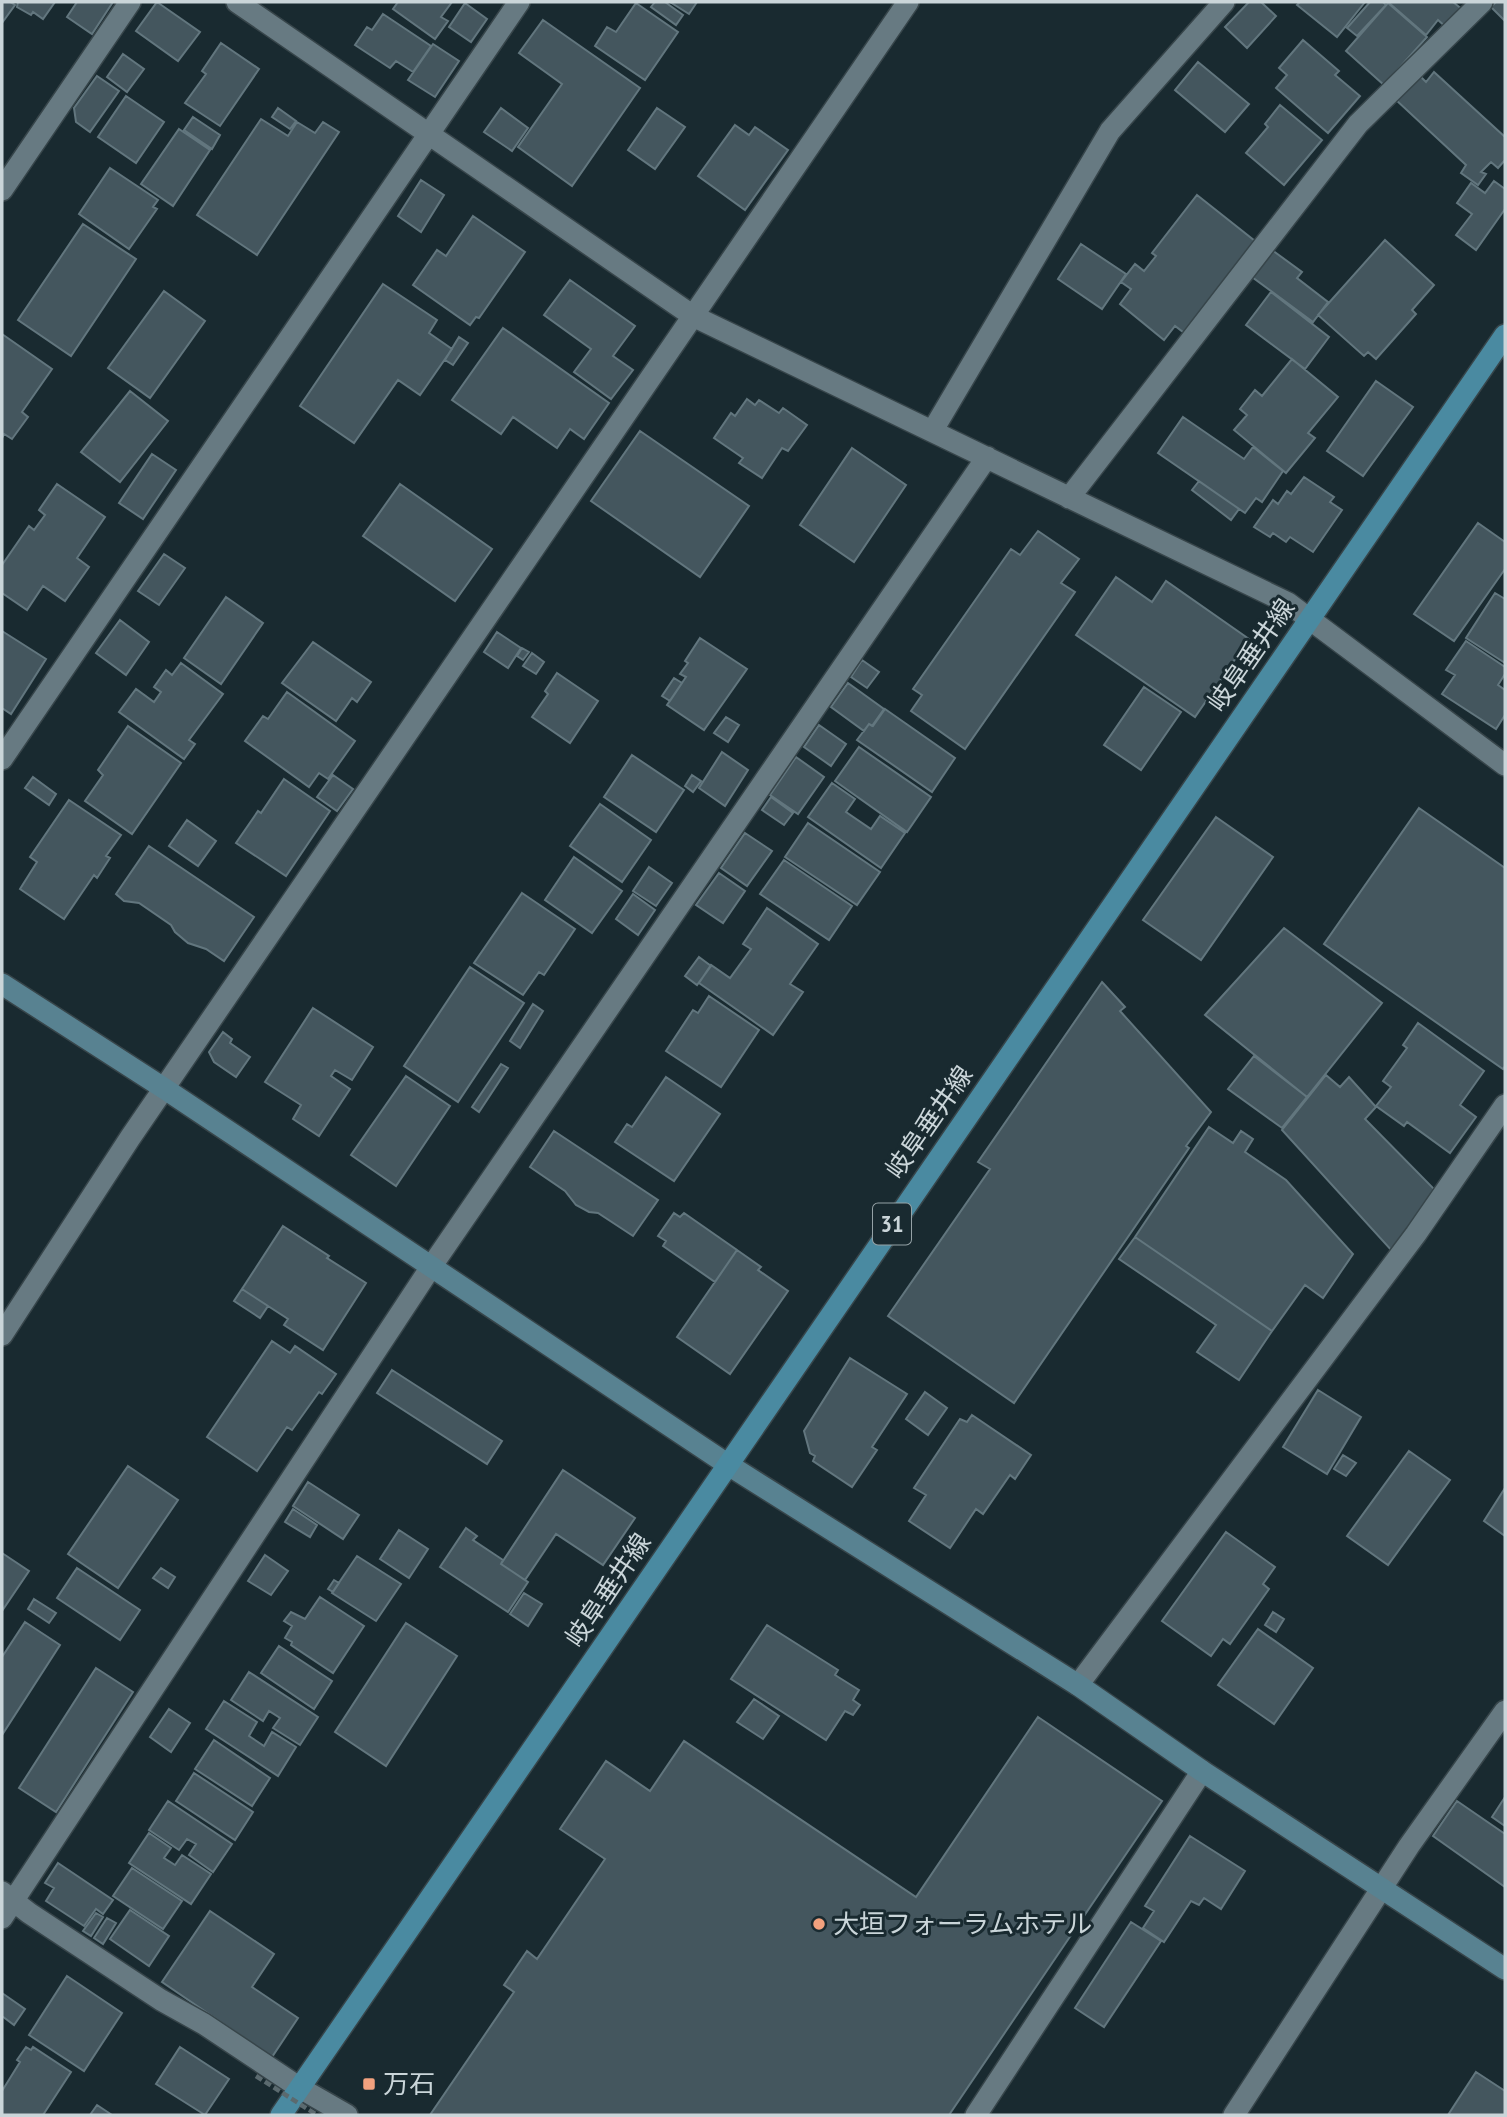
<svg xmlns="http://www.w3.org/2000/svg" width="1507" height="2117" font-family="'PT Sans Narrow','Noto Sans JP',sans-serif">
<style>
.building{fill:#44565e;stroke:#62767e;stroke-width:2}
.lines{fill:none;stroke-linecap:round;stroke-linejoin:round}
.street-casing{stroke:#37454a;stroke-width:24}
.secondary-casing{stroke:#37454a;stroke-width:24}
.primary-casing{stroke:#37454a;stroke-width:24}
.street{stroke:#677a82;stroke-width:21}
.secondary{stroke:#588291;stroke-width:21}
.primary{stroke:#4a8aa1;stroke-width:21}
.path-bridge{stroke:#5b6a6f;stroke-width:4.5;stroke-dasharray:7 3.5;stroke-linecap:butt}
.poi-dot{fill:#f2a17e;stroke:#192a30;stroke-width:2.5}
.labels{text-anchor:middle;stroke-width:6;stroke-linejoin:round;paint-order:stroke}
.shield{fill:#192a30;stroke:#95a2a6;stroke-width:2}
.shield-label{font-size:24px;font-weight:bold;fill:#cad5d9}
.street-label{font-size:26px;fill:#cad5d9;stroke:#192a30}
.poi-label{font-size:26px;fill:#cad5d9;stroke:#192a30;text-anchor:start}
</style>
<rect width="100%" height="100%" fill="#192a30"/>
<!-- building -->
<path class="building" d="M 2,2 L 10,2 L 15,5 L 2,23 Z
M 18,2 L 55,2 L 43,19 L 33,12 L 31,15 L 17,7 Z
M 77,2 L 113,2 L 92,34 L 67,17 Z
M 157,2 L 200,32 L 178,61 L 136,31 Z
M 398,2 L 452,2 L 441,17 L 448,21 L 435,39 L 393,9 Z
M 655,2 L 665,2 L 683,15 L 676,25 L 651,7 Z
M 670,2 L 697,2 L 689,14 Z
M 1249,2 L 1261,2 L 1276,16 L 1247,48 L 1225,27 Z
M 1300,2 L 1365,2 L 1337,37 L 1297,5 Z
M 1370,2 L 1383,2 L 1386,5 L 1357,36 L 1347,28 Z
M 1388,2 L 1453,2 L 1463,10 L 1447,28 L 1438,20 L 1426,35 Z
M 1496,2 L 1505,2 L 1505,21 L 1491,7 Z
M 465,3 L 487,19 L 471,42 L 449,27 Z
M 636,3 L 678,32 L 645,80 L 595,46 L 607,27 L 616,32 Z
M 1388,3 L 1427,37 L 1384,85 L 1346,51 Z
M 383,14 L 431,46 L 413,72 L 396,61 L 390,68 L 355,45 L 367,27 L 372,30 Z
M 543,20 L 640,88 L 572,186 L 518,147 L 562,84 L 519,53 Z
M 1303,40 L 1339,71 L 1335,75 L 1360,96 L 1328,133 L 1276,88 L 1287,75 L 1279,68 Z
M 221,43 L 259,69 L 220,126 L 185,103 L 206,74 L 202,71 Z
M 433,44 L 459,61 L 435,97 L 408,80 Z
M 123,54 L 144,69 L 127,92 L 107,77 Z
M 1198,62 L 1249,104 L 1225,132 L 1175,90 Z
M 1434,72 L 1505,137 L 1505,160 L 1498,168 L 1491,162 L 1481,172 L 1486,174 L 1478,185 L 1461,173 L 1466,165 L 1396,100 L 1419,75 L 1426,82 Z
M 97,76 L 119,91 L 90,132 L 76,122 L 74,108 Z
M 126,96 L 164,122 L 136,163 L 98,137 Z
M 1280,105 L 1322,140 L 1284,185 L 1246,153 L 1268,127 L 1265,124 Z
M 278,108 L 296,121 L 290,129 L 272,117 Z
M 501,108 L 528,128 L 512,151 L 484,132 Z
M 657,108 L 685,127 L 655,169 L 628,150 Z
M 193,117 L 220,135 L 212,149 L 184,130 Z
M 261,119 L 288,136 L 297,122 L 315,133 L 323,122 L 339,132 L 257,255 L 197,215 Z
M 735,125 L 749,135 L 755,127 L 788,150 L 745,210 L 698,176 Z
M 179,129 L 210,150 L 173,206 L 141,184 Z
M 110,168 L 158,200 L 153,207 L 157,209 L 129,249 L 79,214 Z
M 421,180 L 444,195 L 421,232 L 398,216 Z
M 1494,181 L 1505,189 L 1505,209 L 1476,250 L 1456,235 L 1472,214 L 1457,203 L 1471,183 L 1485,193 Z
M 1197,195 L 1255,241 L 1187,335 L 1175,326 L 1164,340 L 1120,304 L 1131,289 L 1121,282 L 1135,264 L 1144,271 L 1156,256 L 1152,253 Z
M 473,216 L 525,252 L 479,318 L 476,317 L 470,325 L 413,285 L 437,250 L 446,256 Z
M 83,224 L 136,259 L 71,356 L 18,320 Z
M 1385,240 L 1434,285 L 1412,310 L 1416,314 L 1376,359 L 1368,352 L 1364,356 L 1318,315 Z
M 1081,244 L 1126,274 L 1102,309 L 1058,279 Z
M 1272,250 L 1302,272 L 1297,278 L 1328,302 L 1313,322 L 1252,277 Z
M 570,280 L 635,326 L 613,356 L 633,370 L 611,399 L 574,372 L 591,349 L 544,315 Z
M 383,284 L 437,320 L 429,333 L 452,349 L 420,395 L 398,380 L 354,443 L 300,406 Z
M 164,291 L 205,321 L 150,398 L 108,368 Z
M 1271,292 L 1329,337 L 1305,369 L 1246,325 Z
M 503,328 L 609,403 L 584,439 L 570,429 L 557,448 L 513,417 L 501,434 L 452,400 Z
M 2,334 L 52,369 L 22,412 L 28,417 L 12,439 L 4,434 L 2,438 Z
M 459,337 L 468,343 L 453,365 L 445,360 Z
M 1292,359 L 1338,397 L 1308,433 L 1315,438 L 1286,473 L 1234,430 L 1247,415 L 1240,409 L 1255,390 L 1262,396 Z
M 1376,381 L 1413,407 L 1363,476 L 1327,451 Z
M 130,391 L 168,421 L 120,482 L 81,452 Z
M 747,399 L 755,405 L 759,400 L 779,413 L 783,408 L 807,425 L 788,451 L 782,448 L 762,478 L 739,463 L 743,458 L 714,438 L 731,413 L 735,416 Z
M 1183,417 L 1244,459 L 1253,447 L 1283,471 L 1262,502 L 1256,498 L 1245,513 L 1158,453 Z
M 640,431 L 749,506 L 700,577 L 591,501 Z
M 852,448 L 906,485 L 854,562 L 800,525 Z
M 152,454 L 176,470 L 143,519 L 119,503 Z
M 1304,477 L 1334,497 L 1330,502 L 1342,510 L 1313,552 L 1290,537 L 1286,542 L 1273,533 L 1270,537 L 1254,527 L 1273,500 L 1278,504 L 1287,491 L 1291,494 Z
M 1199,481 L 1239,509 L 1231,520 L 1192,490 Z
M 57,484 L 105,517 L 77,558 L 89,567 L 65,601 L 43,586 L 27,610 L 2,593 L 2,565 L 29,526 L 34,530 L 45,515 L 39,510 Z
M 400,484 L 492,549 L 455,601 L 363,536 Z
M 1478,523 L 1505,542 L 1505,569 L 1454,641 L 1414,614 Z
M 1038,531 L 1079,559 L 1061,583 L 1075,592 L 965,749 L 911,711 L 922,695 L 913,689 L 1011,549 L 1020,555 Z
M 164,554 L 185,568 L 159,605 L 138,591 Z
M 1116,577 L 1152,602 L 1166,581 L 1249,639 L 1195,717 L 1076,635 Z
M 1495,593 L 1505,599 L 1505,663 L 1466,638 Z
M 226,597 L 263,623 L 221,684 L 184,658 Z
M 120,620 L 149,642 L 126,675 L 96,653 Z
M 2,631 L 46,659 L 11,714 L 2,708 Z
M 497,632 L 521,648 L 508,668 L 484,652 Z
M 700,638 L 747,669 L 704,730 L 667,705 L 686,677 L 680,674 L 688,663 L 685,661 Z
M 1466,641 L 1505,667 L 1505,674 L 1498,685 L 1505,690 L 1505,715 L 1496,729 L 1442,694 L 1455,675 L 1446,670 Z
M 313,642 L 371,682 L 357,702 L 352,698 L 336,721 L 282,683 Z
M 522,648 L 529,652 L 523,660 L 517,656 Z
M 532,653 L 544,662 L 536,674 L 523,666 Z
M 862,660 L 879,672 L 867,688 L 851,677 Z
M 181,663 L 223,694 L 189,740 L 195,744 L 184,759 L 119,712 L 136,689 L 154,702 L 161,692 L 154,687 L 166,670 L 172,675 Z
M 557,673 L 598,701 L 570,743 L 532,717 L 548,694 L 545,691 Z
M 674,678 L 682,683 L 670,701 L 662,696 Z
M 848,683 L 884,709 L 872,726 L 869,724 L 864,731 L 831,707 Z
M 1144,687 L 1181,712 L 1141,770 L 1104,745 Z
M 287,692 L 355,741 L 328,779 L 319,773 L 309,787 L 245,741 L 263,716 L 268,719 Z
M 885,709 L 955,758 L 932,792 L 857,740 L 869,724 L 873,726 Z
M 726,717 L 739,725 L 728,742 L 714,733 Z
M 819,725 L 846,744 L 831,766 L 804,747 Z
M 128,726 L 181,763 L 132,834 L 85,801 L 103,775 L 98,770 Z
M 859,747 L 931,797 L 907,832 L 835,781 Z
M 722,752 L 748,770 L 725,806 L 699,788 Z
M 632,755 L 684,790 L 656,832 L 604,797 Z
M 796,757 L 824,777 L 798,814 L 770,795 Z
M 333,775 L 353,789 L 337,811 L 317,797 Z
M 692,775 L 701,781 L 693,792 L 685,786 Z
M 33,777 L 56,794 L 49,805 L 25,788 Z
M 284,779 L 330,811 L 286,876 L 236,843 L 258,811 L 261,813 Z
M 832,783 L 855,799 L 846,812 L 871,829 L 880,816 L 905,833 L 881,868 L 808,817 Z
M 771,797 L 793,813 L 784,825 L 762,810 Z
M 69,800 L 121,835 L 106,856 L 110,858 L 97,878 L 94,875 L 64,919 L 20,889 L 37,862 L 30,857 Z
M 600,804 L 651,840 L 622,882 L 570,846 Z
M 1419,808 L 1505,868 L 1505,1066 L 1503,1069 L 1324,944 Z
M 1216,817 L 1273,857 L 1201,960 L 1143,920 Z
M 187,820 L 216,841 L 198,866 L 169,846 Z
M 808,823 L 880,872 L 857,905 L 785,857 Z
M 745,833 L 772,851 L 747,886 L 721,868 Z
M 149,846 L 254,917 L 224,961 L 206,949 L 188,943 L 175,932 L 171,925 L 139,903 L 124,901 L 116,894 Z
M 574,857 L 622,891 L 592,933 L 545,900 Z
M 784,860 L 852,906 L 829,940 L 760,894 Z
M 649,867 L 672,883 L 656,906 L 633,891 Z
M 719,873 L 745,891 L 723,923 L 696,905 Z
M 522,893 L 575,929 L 544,975 L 539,972 L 523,995 L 474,963 Z
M 633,894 L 655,910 L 638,935 L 616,919 Z
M 767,908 L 818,944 L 790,984 L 803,992 L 773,1035 L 699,983 L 711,965 L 730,978 L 751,949 L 743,944 Z
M 1284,928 L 1382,1003 L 1307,1097 L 1205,1015 Z
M 699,957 L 711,966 L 697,985 L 685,976 Z
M 470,967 L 524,1003 L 458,1102 L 404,1066 Z
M 1102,982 L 1125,1007 L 1120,1011 L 1211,1112 L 1186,1146 L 1189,1148 L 1014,1403 L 888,1316 L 990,1169 L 978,1162 Z
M 709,996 L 759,1030 L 721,1087 L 666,1051 L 693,1010 L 698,1013 Z
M 533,1004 L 543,1011 L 520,1048 L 510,1041 Z
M 313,1008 L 373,1047 L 352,1080 L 335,1070 L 331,1076 L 350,1089 L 319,1136 L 293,1119 L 301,1105 L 265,1082 Z
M 1418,1023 L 1484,1071 L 1460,1105 L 1476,1117 L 1450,1153 L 1407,1122 L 1404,1126 L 1376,1106 L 1391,1087 L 1383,1081 L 1407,1048 L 1403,1045 Z
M 223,1032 L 232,1039 L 230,1043 L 250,1057 L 236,1077 L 214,1062 L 209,1052 Z
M 1254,1056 L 1307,1097 L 1282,1128 L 1228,1089 Z
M 501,1064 L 508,1068 L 479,1112 L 472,1107 Z
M 1326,1075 L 1340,1087 L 1349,1077 L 1376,1107 L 1365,1119 L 1435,1190 L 1392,1251 L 1282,1130 Z
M 406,1076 L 450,1106 L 396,1186 L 351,1155 Z
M 666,1077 L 720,1114 L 674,1181 L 615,1142 L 627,1124 L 632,1127 Z
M 1209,1127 L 1233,1143 L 1241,1131 L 1253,1139 L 1245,1152 L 1286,1180 L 1353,1254 L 1323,1298 L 1305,1285 L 1272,1331 L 1135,1237 Z
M 554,1131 L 658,1200 L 633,1236 L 598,1213 L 589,1212 L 576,1205 L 565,1191 L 530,1167 Z
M 674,1213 L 680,1217 L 684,1213 L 737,1250 L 715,1282 L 663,1246 L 666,1241 L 658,1236 Z
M 283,1226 L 329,1256 L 327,1258 L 366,1283 L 323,1350 L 284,1325 L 288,1319 L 242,1289 Z
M 1135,1237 L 1272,1331 L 1239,1380 L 1197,1352 L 1216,1325 L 1119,1259 Z
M 737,1250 L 761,1267 L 758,1270 L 788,1291 L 730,1374 L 677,1337 Z
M 242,1289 L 268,1306 L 260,1318 L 234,1301 Z
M 272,1341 L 290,1353 L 295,1346 L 336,1374 L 322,1394 L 319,1392 L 292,1430 L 287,1427 L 257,1471 L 207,1437 Z
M 850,1358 L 907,1394 L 872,1447 L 877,1450 L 852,1487 L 813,1461 L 815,1456 L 810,1453 L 804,1431 Z
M 392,1370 L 502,1441 L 487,1464 L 377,1393 Z
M 1318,1390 L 1361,1417 L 1327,1474 L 1283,1447 Z
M 925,1392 L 947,1408 L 928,1435 L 906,1419 Z
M 972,1415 L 1031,1455 L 1015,1479 L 1010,1475 L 983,1514 L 976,1509 L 950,1548 L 909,1521 L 926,1495 L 914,1488 L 960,1419 L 967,1422 Z
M 1409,1451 L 1450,1480 L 1388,1565 L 1347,1536 Z
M 1343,1455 L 1356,1463 L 1346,1476 L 1334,1469 Z
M 128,1466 L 178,1500 L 118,1588 L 68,1554 Z
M 563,1470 L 635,1518 L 603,1565 L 556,1534 L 525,1580 L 501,1564 Z
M 308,1482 L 359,1515 L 343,1539 L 293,1506 Z
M 1505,1488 L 1505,1536 L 1484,1521 Z
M 293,1509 L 317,1525 L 310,1537 L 285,1522 Z
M 466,1528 L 477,1536 L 473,1540 L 503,1560 L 501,1564 L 528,1582 L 508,1612 L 440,1567 Z
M 399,1530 L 428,1549 L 409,1578 L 380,1559 Z
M 1226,1532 L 1275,1567 L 1263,1584 L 1269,1589 L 1230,1644 L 1223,1639 L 1211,1656 L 1162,1621 Z
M 2,1553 L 29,1571 L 2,1611 Z
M 265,1555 L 288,1571 L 271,1595 L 248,1581 Z
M 357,1556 L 401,1584 L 376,1621 L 332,1593 Z
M 77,1568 L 140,1610 L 120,1640 L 57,1598 Z
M 161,1568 L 175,1577 L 168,1588 L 153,1578 Z
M 334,1580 L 339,1583 L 333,1592 L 328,1589 Z
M 524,1593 L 542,1604 L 528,1626 L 510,1614 Z
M 320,1597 L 364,1626 L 333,1673 L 291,1645 L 292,1642 L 285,1638 L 292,1626 L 284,1621 L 291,1612 L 305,1619 Z
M 34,1599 L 56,1613 L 49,1623 L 28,1609 Z
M 1273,1612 L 1284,1619 L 1276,1632 L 1265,1625 Z
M 25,1622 L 60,1645 L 2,1735 L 2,1657 Z
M 406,1623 L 457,1656 L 386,1766 L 335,1732 Z
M 767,1625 L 838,1670 L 835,1675 L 859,1690 L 853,1700 L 860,1705 L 853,1715 L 845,1711 L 826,1740 L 731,1679 Z
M 1258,1629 L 1313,1668 L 1274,1724 L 1218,1685 Z
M 279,1646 L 332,1681 L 314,1709 L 261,1673 Z
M 96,1668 L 133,1692 L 56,1812 L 19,1788 Z
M 249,1672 L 318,1717 L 300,1745 L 273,1728 L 280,1718 L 269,1711 L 263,1721 L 231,1700 Z
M 754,1699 L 779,1716 L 763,1739 L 737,1722 Z
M 224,1701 L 257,1722 L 249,1736 L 264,1746 L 272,1732 L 296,1747 L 278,1776 L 206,1729 Z
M 169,1709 L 190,1723 L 171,1752 L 150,1737 Z
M 1038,1717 L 1162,1801 L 949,2115 L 430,2115 L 514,1992 L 504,1985 L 527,1951 L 537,1959 L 605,1859 L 560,1829 L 606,1761 L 650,1791 L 684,1741 L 916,1897 Z
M 214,1740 L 270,1778 L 252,1806 L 195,1769 Z
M 194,1773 L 253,1812 L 235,1840 L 176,1801 Z
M 1505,1797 L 1505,1826 L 1492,1817 Z
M 168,1801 L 232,1844 L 213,1872 L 189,1855 L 196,1844 L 187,1839 L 179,1850 L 149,1830 Z
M 1457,1801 L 1505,1834 L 1505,1887 L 1433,1836 Z
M 149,1833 L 171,1848 L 164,1858 L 175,1865 L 182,1855 L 211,1874 L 191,1904 L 129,1863 Z
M 1190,1836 L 1245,1871 L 1221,1909 L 1204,1898 L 1199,1905 L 1191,1901 L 1164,1942 L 1143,1928 L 1154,1911 L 1145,1906 Z
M 58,1863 L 113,1900 L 103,1914 L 96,1909 L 84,1926 L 46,1901 L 54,1888 L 45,1883 Z
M 132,1868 L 182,1901 L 163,1929 L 113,1896 Z
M 130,1910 L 169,1936 L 149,1966 L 110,1939 Z
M 210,1911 L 274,1954 L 252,1987 L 298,2018 L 272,2057 L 162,1982 Z
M 96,1913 L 103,1917 L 91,1936 L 83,1931 Z
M 107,1918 L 116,1923 L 103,1944 L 94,1938 Z
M 1131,1922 L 1161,1941 L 1104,2027 L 1075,2008 Z
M 67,1976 L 122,2013 L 84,2071 L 29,2035 Z
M 2,1993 L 25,2009 L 14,2025 L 2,2016 Z
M 26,2047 L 31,2050 L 33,2047 L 71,2072 L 43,2115 L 2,2115 L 2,2091 L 20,2062 L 17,2060 Z
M 180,2047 L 229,2079 L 205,2115 L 156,2084 Z
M 1476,2072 L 1505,2091 L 1505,2115 L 1448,2115 Z
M 97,2105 L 112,2115 L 90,2115 Z"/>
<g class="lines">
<!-- street casing -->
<g class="street-casing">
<path id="street" d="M 237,2 L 693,316 L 1288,603 L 1505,765
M 2,190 L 130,2
M 933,430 L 1110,131 L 1224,2
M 1069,498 L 1358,124 L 1482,2
M 2,759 L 519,2
M 2,1335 L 130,1138 L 908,2
M 1078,1685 L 1416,1234 L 1505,1105
M 2,1892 L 29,1913 L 161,2000 L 204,2024 L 300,2088 L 347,2115
M 2,1918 L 431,1267 L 987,457
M 976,2115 L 1202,1771
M 1234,2115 L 1409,1846 L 1505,1711"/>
</g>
<!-- secondary casing -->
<g class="secondary-casing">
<path id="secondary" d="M 2,984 L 165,1089 L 727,1464 L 1078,1685 L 1202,1771 L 1505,1969"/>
</g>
<!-- primary casing -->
<g class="primary-casing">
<path id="primary" d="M 281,2115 L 1505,335"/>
</g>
<!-- street -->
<use href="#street" class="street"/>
<!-- secondary -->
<use href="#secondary" class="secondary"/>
<!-- primary -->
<use href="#primary" class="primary"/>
<!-- path-bridge -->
<path class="path-bridge" d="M 256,2076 L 317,2115"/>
</g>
<!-- markers -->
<g class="poi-dot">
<circle cx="819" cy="1924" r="7"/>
<rect x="362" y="2077" width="14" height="14" rx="3.5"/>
</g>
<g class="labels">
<!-- shield labels -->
<rect class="shield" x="873" y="1203.5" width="38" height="41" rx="5"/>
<g class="shield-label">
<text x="892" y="1232">31</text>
</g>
<!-- street labels -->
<g class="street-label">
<text transform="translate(1251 655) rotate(-55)" y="9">岐阜垂井線</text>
<text transform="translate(929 1122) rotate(-55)" y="9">岐阜垂井線</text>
<text transform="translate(608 1590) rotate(-56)" y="9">岐阜垂井線</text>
</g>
<!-- poi labels -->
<g class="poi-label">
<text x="833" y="1933">大垣フォーラムホテル</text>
<text x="383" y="2093">万石</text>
</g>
</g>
<!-- border -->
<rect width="1507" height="2117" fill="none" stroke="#cad5d9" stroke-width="7"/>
</svg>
